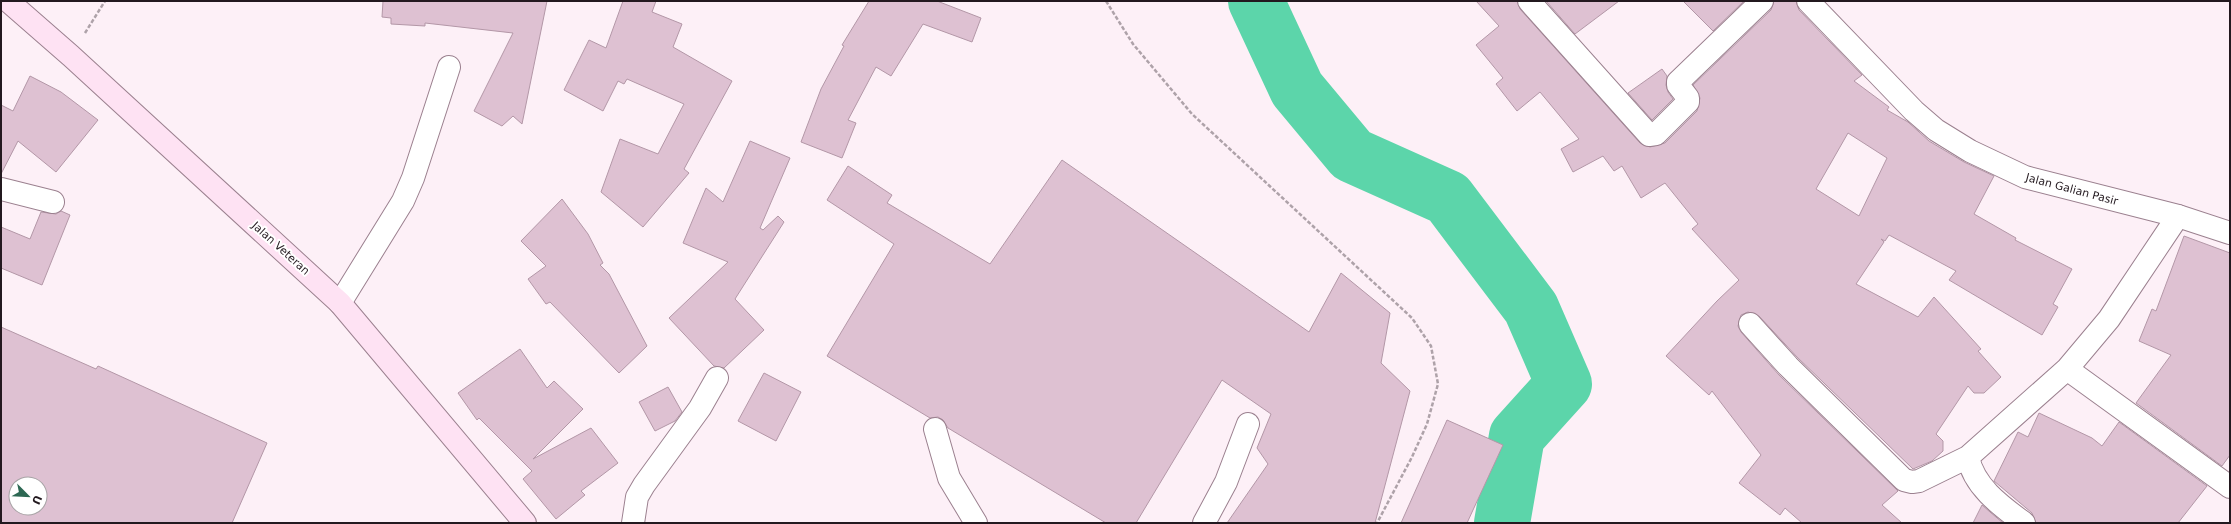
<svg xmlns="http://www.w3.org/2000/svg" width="2231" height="524" font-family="'DejaVu Sans',sans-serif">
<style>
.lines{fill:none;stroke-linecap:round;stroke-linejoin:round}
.river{stroke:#5cd5aa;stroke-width:56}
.building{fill:#dec1d2;stroke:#b397a7;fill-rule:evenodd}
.minor-casing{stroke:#9b808f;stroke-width:24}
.tertiary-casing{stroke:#9b808f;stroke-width:24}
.secondary-casing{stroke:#9b808f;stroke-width:24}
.path{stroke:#aea2a9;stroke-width:2.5;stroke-dasharray:4 2;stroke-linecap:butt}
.minor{stroke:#fff;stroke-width:22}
.tertiary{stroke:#fff;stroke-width:22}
.secondary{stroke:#fee2f3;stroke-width:22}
.labels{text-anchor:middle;stroke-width:4;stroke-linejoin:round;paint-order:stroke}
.street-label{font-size:11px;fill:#23191f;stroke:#fff}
</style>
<rect width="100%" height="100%" fill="#fdf0f7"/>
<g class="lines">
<!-- river -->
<path class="river" d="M 1256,1 L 1297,89 L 1352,155 L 1448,198 L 1531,308 L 1564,384 L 1517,436 L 1502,523"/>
</g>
<!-- building -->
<path class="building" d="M 383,1 L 547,1 L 522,124 L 513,116 L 502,126 L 474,111 L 513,33 L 425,23 L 425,26 L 391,24 L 391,18 L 382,17 Z
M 623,1 L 656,1 L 652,12 L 682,24 L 673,47 L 732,81 L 684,169 L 689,173 L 643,227 L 601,192 L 620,139 L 658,154 L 684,104 L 627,79 L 624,84 L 618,81 L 603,111 L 564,90 L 589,40 L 606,48 Z
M 869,1 L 937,1 L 981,18 L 972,42 L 923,24 L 891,76 L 876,67 L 848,120 L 856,123 L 842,158 L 801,142 L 821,89 L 844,46 L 842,45 Z
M 1476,1 L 1517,1 L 1520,9 L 1640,143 L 1650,147 L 1665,143 L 1697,111 L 1700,98 L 1693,85 L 1771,10 L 1774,1 L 1796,1 L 1799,10 L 1862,75 L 1854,81 L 1889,107 L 1887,110 L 1908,122 L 1929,141 L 1964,162 L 1994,176 L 1974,214 L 2016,238 L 2015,240 L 2072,269 L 2053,304 L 2058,307 L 2042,335 L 1949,280 L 1956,271 L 1889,235 L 1885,241 L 1881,239 L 1884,242 L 1856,284 L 1918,317 L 1934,297 L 1981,349 L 1978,351 L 2001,377 L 1984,393 L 1974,393 L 1968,386 L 1936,434 L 1943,441 L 1943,451 L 1932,461 L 1913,469 L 1797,357 L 1759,316 L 1748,312 L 1741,315 L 1738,326 L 1741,332 L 1779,375 L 1898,491 L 1882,505 L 1902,523 L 1802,523 L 1785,508 L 1780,515 L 1739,483 L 1761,455 L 1712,391 L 1709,395 L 1666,356 L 1717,301 L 1739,280 L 1692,229 L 1698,224 L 1665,183 L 1641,198 L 1622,166 L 1614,171 L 1603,156 L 1573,172 L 1561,149 L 1579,139 L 1540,92 L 1517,111 L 1496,84 L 1503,78 L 1476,45 L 1499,26 ZM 1848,133 L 1887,158 L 1859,216 L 1816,189 Z
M 1546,1 L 1619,1 L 1575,34 Z
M 1683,1 L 1744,1 L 1713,31 Z
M 1662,69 L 1667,76 L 1666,85 L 1668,92 L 1673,99 L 1652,120 L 1628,93 Z
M 30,76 L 61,92 L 98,120 L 56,172 L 18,141 L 1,174 L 1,105 L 13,111 Z
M 750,141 L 790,158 L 760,228 L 763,230 L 778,216 L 784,222 L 735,299 L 764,330 L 724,368 L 714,366 L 669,318 L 728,262 L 683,243 L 706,188 L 723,202 Z
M 1062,160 L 1309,332 L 1341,273 L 1390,313 L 1381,363 L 1410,391 L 1375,523 L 1227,523 L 1268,464 L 1257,448 L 1271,414 L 1222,380 L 1136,523 L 1106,523 L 948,428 L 943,420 L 938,417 L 930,418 L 827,356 L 894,244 L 827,200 L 848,166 L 892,195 L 887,203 L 990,264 Z
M 562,199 L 588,234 L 603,263 L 600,265 L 609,274 L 647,346 L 619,373 L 550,302 L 546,304 L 528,279 L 546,266 L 521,241 Z
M 61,211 L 70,215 L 42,285 L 1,268 L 1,227 L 30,239 L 41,212 L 56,214 Z
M 2184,236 L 2230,253 L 2230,455 L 2222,466 L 2136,403 L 2171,355 L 2139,341 L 2152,309 L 2156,311 Z
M 1,327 L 96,369 L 98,366 L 267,443 L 232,523 L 1,523 ZM 16,484 L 40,484 L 40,508 L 16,508 Z
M 520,349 L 547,388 L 554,381 L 583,409 L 533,459 L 591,428 L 618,463 L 581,491 L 585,495 L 556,519 L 523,479 L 532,471 L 479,418 L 477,420 L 458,393 Z
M 764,373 L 801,392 L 776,441 L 738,421 Z
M 668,387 L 682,412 L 675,421 L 655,431 L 639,402 Z
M 2039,413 L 2092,438 L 2102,446 L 2119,422 L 2207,486 L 2178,523 L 2036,523 L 2032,513 L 1994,481 L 2018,432 L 2028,437 Z
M 1447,420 L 1503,445 L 1467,523 L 1401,523 Z
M 1982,505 L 1990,512 L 2003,523 L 1973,523 Z"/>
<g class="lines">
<!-- minor casing -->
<g class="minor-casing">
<path id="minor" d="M 1529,1 L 1649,135 L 1656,134 L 1688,102 L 1688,98 L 1678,85 L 1678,82 L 1762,1
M 1,189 L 53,202
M 340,303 L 403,201 L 413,178 L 449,67
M 1750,324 L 1788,366 L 1904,480 L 1912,482 L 1919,481 L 1968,457
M 2067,369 L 2230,487
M 935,429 L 949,478 L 976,523
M 633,523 L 637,497 L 644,485 L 700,408 L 717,378
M 1204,523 L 1226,482 L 1248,424
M 2024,523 C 2001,506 1974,487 1968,457 L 2067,369 L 2109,319 L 2178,216"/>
</g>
<!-- tertiary casing -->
<g class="tertiary-casing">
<path id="tertiary" d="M 1808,1 L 1914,111 L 1936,130 L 1970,151 L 2025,177 L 2178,216 L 2230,233"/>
</g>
<!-- secondary casing -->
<g class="secondary-casing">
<path id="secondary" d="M 8,1 L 71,56 L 340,303 L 525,523"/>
</g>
<!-- path -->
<path class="path" d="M 1106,1 L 1133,44 L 1192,114 L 1412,318 L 1431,346 L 1438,384 L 1427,424 L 1412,457 L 1377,523
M 85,33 L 105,1"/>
<!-- minor -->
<use href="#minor" class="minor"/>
<!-- tertiary -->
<use href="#tertiary" class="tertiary"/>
<!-- secondary -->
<use href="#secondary" class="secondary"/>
</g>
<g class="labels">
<!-- street labels -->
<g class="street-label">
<text transform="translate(2072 189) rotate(15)" y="4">Jalan Galian Pasir</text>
<text transform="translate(281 248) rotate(42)" y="4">Jalan Veteran</text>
</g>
</g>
<!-- border -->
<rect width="2231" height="524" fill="none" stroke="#23191f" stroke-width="4"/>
<!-- north arrow -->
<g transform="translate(28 496) rotate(114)"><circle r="19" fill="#ffffff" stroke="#a7a3a5"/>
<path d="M0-3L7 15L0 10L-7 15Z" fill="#2d6853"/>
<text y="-6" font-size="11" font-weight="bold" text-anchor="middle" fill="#23191f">U</text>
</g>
</svg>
